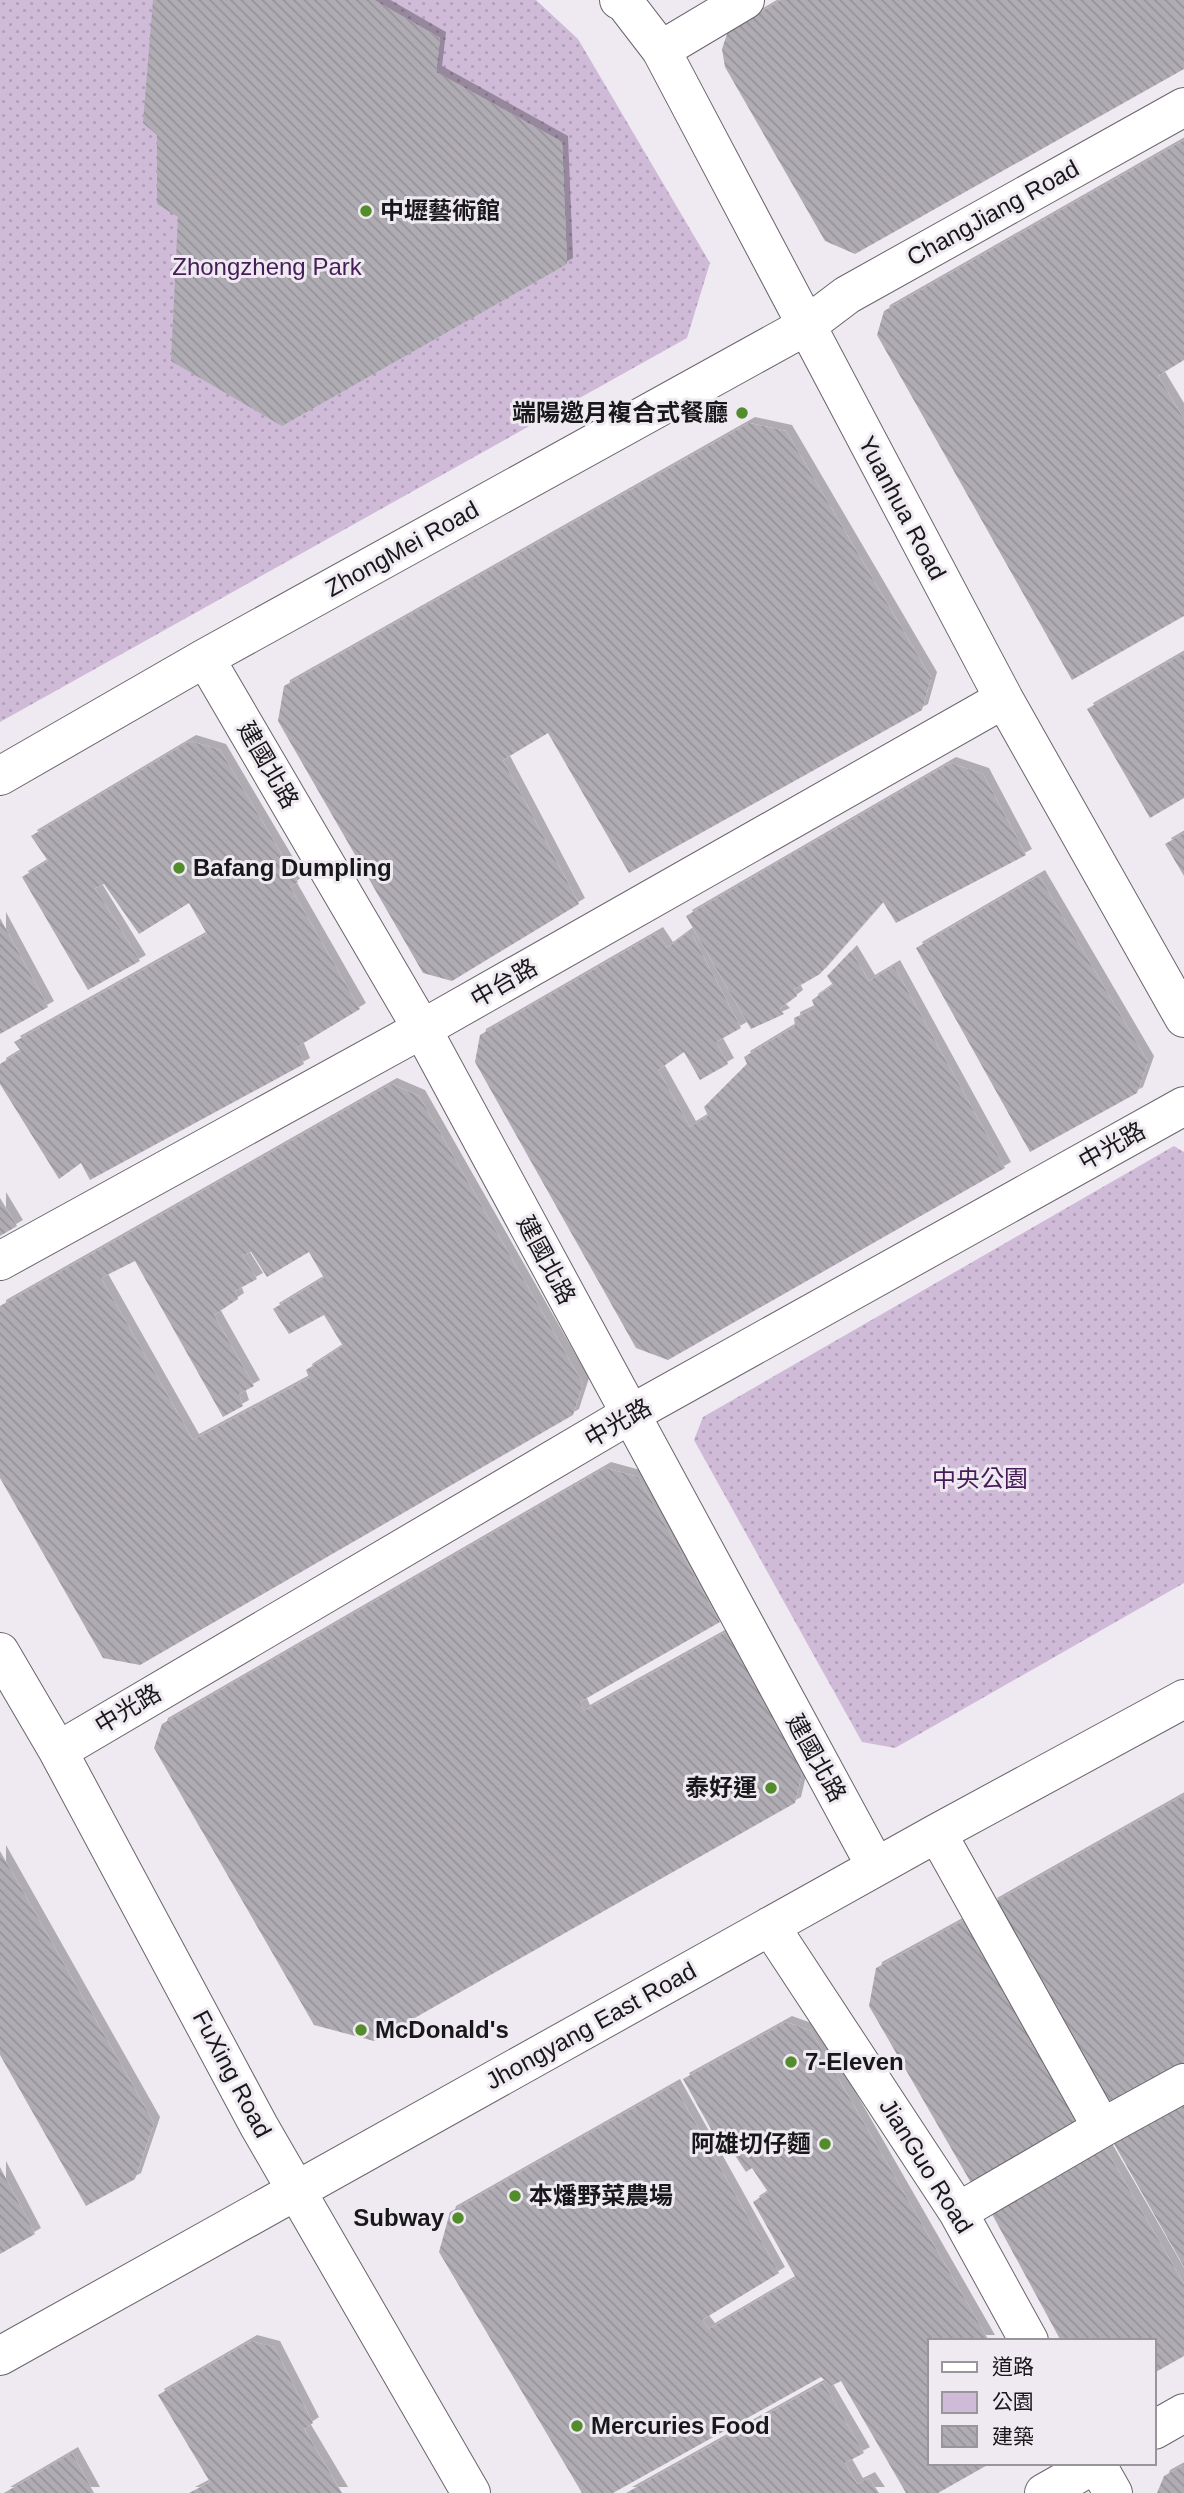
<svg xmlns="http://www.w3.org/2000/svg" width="1184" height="2493" font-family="Helvetica,'Noto Sans TC',sans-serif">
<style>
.green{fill:url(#green-dots)}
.building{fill:url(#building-back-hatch);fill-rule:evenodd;filter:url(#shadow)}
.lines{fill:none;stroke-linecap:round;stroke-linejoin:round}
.minor-casing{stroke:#69656b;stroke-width:40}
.major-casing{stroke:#69656b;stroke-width:40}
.minor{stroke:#fff;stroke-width:38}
.major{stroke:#fff;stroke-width:38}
.poi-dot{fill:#538d2b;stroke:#efeaf1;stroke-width:2.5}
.labels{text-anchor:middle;stroke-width:6;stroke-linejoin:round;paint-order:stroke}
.poi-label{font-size:24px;font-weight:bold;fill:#181719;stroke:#efeaf1;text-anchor:start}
.street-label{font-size:24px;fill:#181719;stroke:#efeaf1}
.park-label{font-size:24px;fill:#451c56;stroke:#efeaf1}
</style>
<defs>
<pattern id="green-dots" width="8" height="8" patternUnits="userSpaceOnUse" patternTransform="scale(1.75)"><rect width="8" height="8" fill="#cfbad8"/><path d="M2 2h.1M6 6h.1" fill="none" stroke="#b19fb9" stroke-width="1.8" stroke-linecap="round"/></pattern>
<pattern id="building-back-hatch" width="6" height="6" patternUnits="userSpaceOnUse" patternTransform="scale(1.75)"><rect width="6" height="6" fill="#b0acb3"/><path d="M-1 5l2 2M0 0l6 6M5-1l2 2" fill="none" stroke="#979399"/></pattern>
<filter id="shadow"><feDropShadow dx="6" dy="-6" stdDeviation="0" flood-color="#0004"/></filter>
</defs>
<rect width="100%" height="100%" fill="#efeaf1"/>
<!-- green -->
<path class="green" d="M 0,0 L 536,0 L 578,39 L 710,263 L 687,338 L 0,722 Z
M 1174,1146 L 1184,1152 L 1184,1583 L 895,1748 L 862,1742 L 694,1440 L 703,1417 Z"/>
<!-- building -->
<path class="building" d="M 153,0 L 374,0 L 440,38 L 436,72 L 562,142 L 567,264 L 282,426 L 171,361 L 178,217 L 157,204 L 157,135 L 143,123 Z
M 781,0 L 1184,0 L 1184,69 L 855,254 L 825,241 L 725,67 L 722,49 L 728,31 Z
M 1184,140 L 1184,360 L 1158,376 L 1184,419 L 1184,616 L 1072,680 L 877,335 L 884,311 Z
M 749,423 L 786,431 L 931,678 L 922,710 L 629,873 L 548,733 L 503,760 L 579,904 L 452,981 L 423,973 L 278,721 L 284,686 Z
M 1184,653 L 1184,798 L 1150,818 L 1087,709 Z
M 190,741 L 220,750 L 298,882 L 290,887 L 360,1009 L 297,1047 L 304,1064 L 90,1180 L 81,1163 L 59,1179 L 0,1084 L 0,1064 L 21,1051 L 14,1042 L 207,934 L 189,903 L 139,934 L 104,884 L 95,888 L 140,961 L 88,990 L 22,877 L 48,861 L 31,836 Z
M 950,763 L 983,774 L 1026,855 L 896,923 L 883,902 L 820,974 L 794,989 L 797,996 L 779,1009 L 784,1014 L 751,1029 L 686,916 Z
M 1184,833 L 1184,876 L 1165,844 Z
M 1039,876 L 1148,1062 L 1137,1093 L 1030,1152 L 916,948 Z
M 0,918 L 48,1007 L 0,1034 Z
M 690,931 L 741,1028 L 716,1042 L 728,1064 L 700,1080 L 684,1052 L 658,1070 L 690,1127 L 708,1116 L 704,1107 L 747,1064 L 744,1057 L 795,1026 L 794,1018 L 815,1008 L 812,1000 L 833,985 L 827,976 L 851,951 L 869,981 L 894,966 L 1005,1168 L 668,1360 L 636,1348 L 475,1062 L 480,1035 L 657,933 L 667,948 Z
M 391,1084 L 419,1096 L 583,1384 L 573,1415 L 140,1665 L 103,1658 L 0,1478 L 0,1306 ZM 251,1252 L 267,1277 L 309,1252 L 324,1278 L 273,1309 L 289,1334 L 324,1315 L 343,1346 L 306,1370 L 309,1378 L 193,1440 L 101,1278 L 135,1261 L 223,1417 L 243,1406 L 239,1394 L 254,1386 L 214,1315 L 238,1299 L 235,1291 L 257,1279 L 242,1255 Z
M 0,1198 L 17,1226 L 0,1236 Z
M 605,1468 L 638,1477 L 720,1622 L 580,1702 L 584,1711 L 726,1632 L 804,1764 L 795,1803 L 374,2041 L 314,2025 L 154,1748 L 162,1724 Z
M 1184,1795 L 1184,2070 L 1105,2111 L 991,1904 Z
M 0,1851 L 154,2123 L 135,2179 L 86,2206 L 0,2055 Z
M 975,1914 L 1088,2120 L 974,2188 L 869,2006 L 876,1968 Z
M 786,2022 L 811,2031 L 989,2341 L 930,2341 L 930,2463 L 991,2463 L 938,2493 L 906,2493 L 841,2381 L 831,2386 L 821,2377 L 613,2493 L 582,2493 L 439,2252 L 450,2212 L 674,2085 L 779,2273 L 702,2320 L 709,2329 L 796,2278 L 753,2202 L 768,2192 L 752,2168 L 746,2172 L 728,2145 L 722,2149 L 683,2079 Z
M 1184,2093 L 1184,2267 L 1109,2135 Z
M 1100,2139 L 1184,2284 L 1184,2356 L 1154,2373 L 1154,2341 L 1061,2341 L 986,2203 Z
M 0,2167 L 35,2234 L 0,2254 Z
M 251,2341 L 274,2347 L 313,2423 L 304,2429 L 342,2493 L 189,2493 L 210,2482 L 158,2395 Z
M 823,2383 L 864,2453 L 845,2463 L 857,2484 L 869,2478 L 879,2493 L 626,2493 Z
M 72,2453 L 94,2493 L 4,2493 Z
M 1184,2465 L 1184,2493 L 1157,2493 L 1164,2476 Z"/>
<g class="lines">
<!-- minor casing -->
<g class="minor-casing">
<path id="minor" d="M 619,0 L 624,2 L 661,50 L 1004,699 L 1184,1018
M 661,50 L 745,0
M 205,658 L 422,1029 L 876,1867
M 0,776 L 205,658 L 806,326 L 847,295 L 1184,107
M 0,1261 L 422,1029 L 1004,699
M 0,1652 L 58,1751 L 259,2126 L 471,2493
M 58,1751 L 629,1415 L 1184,1106
M 937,1833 L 1102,2128
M 770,1926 L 958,2212 L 1029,2341
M 958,2212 L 1102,2128 L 1184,2083
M 0,2356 L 937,1833 L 1184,1699
M 1096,2463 L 1113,2493"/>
</g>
<!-- major casing -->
<g class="major-casing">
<path id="major" d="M 1154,2430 L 1184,2413
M 1044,2493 L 1097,2463"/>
</g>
<!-- minor -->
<use href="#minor" class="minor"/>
<!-- major -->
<use href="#major" class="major"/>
</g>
<!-- markers -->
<g class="poi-dot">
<circle cx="366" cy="211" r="7"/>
<circle cx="742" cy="413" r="7"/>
<circle cx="179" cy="868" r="7"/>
<circle cx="771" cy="1788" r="7"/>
<circle cx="361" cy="2030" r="7"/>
<circle cx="791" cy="2062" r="7"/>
<circle cx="825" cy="2144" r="7"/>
<circle cx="515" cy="2196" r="7"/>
<circle cx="458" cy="2218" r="7"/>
<circle cx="577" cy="2426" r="7"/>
</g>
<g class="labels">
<!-- poi labels -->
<g class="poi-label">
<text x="380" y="219">中壢藝術館</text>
<text x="728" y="421" text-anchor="end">端陽邀月複合式餐廳</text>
<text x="193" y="876">Bafang Dumpling</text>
<text x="757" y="1796" text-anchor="end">泰好運</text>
<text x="375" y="2038">McDonald's</text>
<text x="805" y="2070">7-Eleven</text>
<text x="811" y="2152" text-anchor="end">阿雄切仔麵</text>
<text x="529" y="2204">本燔野菜農場</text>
<text x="444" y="2226" text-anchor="end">Subway</text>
<text x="591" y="2434">Mercuries Food</text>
</g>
<!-- street labels -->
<g class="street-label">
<text transform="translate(993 213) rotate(-29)" y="8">ChangJiang Road</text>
<text transform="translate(902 508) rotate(62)" y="8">Yuanhua Road</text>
<text transform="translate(402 549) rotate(-29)" y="8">ZhongMei Road</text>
<text transform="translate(268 765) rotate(60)" y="8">建國北路</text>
<text transform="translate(504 983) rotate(-30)" y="8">中台路</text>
<text transform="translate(1112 1146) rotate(-29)" y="8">中光路</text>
<text transform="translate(546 1260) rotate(62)" y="8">建國北路</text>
<text transform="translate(618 1423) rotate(-30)" y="8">中光路</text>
<text transform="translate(128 1709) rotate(-31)" y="8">中光路</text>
<text transform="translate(816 1758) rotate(61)" y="8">建國北路</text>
<text transform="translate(591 2026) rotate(-29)" y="8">Jhongyang East Road</text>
<text transform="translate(232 2074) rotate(62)" y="8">FuXing Road</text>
<text transform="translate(926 2166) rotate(58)" y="8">JianGuo Road</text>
</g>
<!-- park labels -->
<g class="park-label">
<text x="267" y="275">Zhongzheng Park</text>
<text x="980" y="1487">中央公園</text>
</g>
</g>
<!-- legend -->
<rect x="928" y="2339" width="228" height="126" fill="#efeaf1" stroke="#99969b" stroke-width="2"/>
<rect x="942" y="2362" width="35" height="10" fill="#ffffff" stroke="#99969b" stroke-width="2"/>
<text x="992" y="2374" font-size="21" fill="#181719">道路</text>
<rect x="942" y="2392" width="35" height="21" fill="#cfbad8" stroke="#99969b" stroke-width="2"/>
<text x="992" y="2409" font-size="21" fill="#181719">公園</text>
<rect x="942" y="2426" width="35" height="21" fill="url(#building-back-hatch)" stroke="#99969b" stroke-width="2"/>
<text x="992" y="2444" font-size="21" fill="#181719">建築</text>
</svg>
